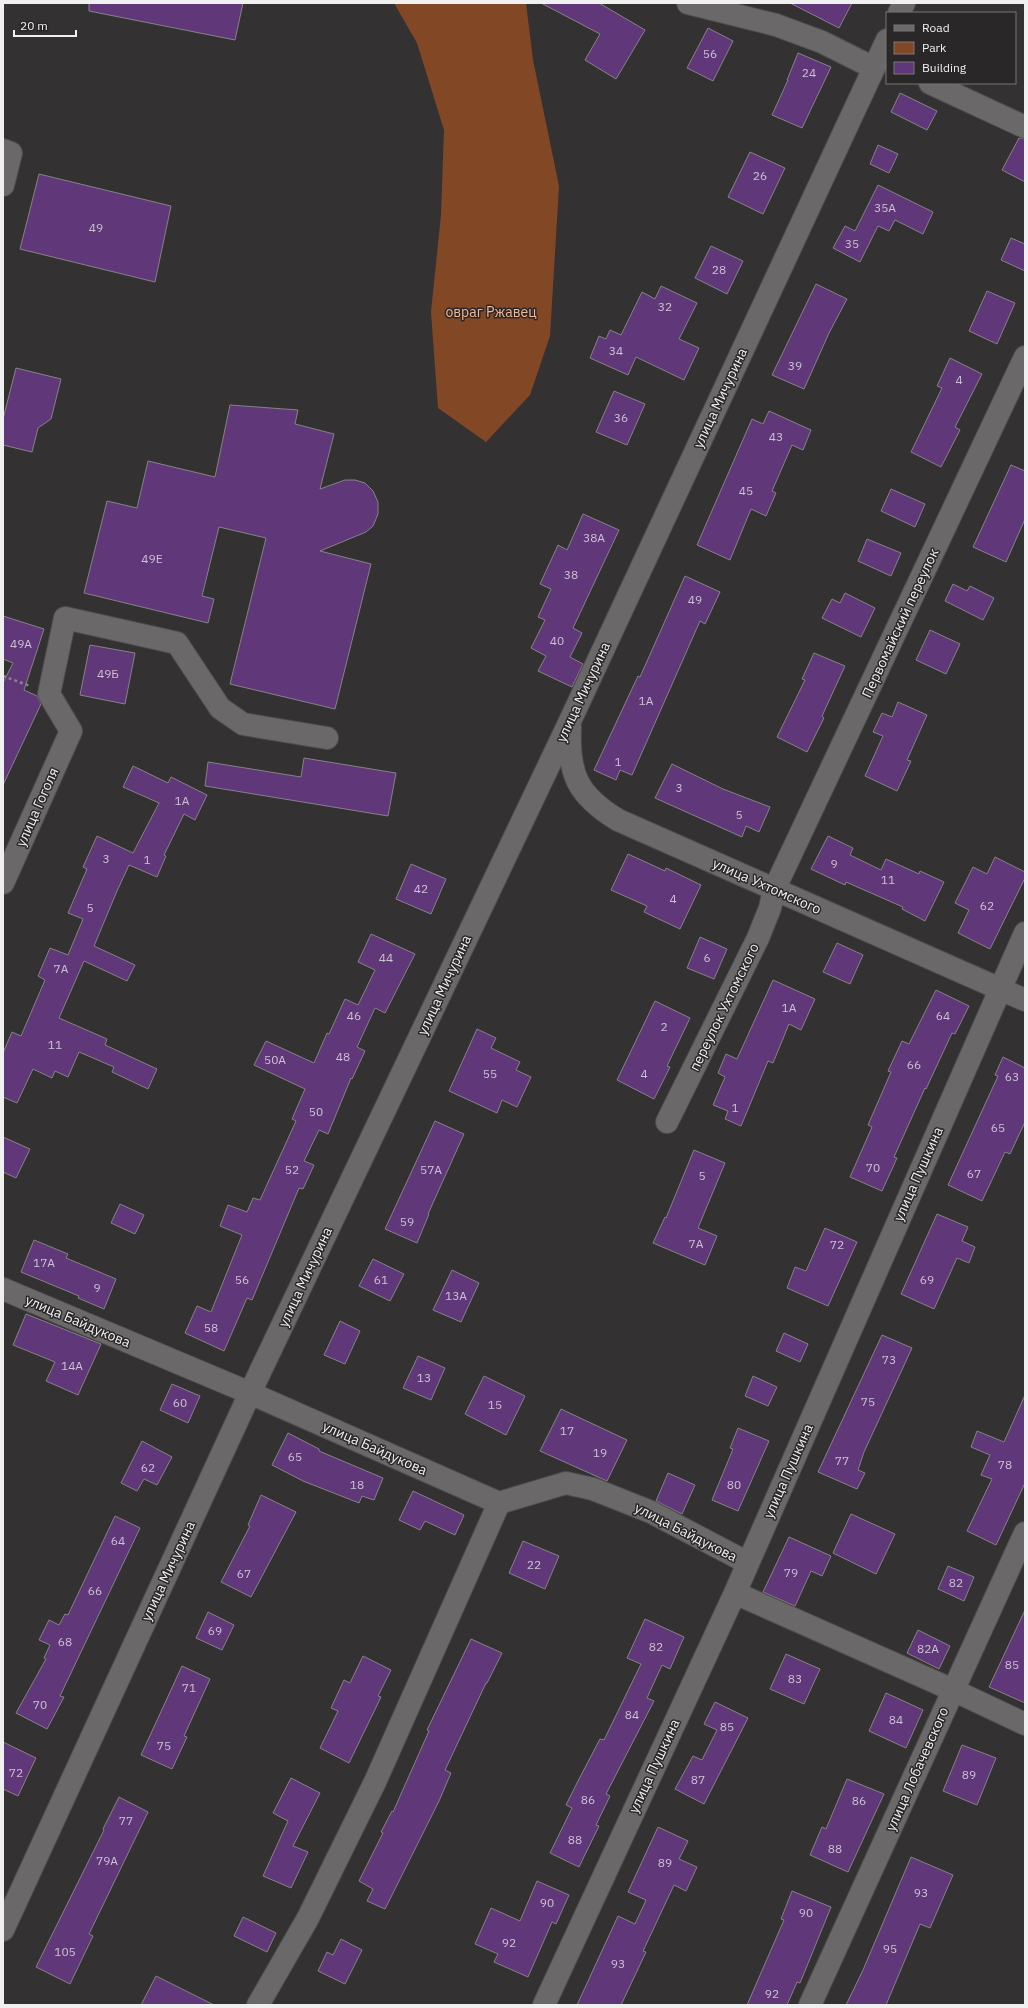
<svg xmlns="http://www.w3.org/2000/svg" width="1028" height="2008" font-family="'IBM Plex Sans',sans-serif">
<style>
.green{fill:#824825}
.building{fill:#603879;stroke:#848385}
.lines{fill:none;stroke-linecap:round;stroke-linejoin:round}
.minor-casing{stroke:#4f4d4e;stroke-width:24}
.path{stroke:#868485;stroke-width:2.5;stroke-dasharray:3 3;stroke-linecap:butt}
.minor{stroke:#6b6869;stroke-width:22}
.labels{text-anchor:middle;stroke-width:3;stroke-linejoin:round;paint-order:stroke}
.number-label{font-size:12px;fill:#cdc2d3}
.park-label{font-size:14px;fill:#f5b896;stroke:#2a2729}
.street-label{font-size:14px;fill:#f1f0f1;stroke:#2a2729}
</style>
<rect width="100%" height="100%" fill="#343133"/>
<!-- green -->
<path class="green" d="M 394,3 L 526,3 L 533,60 L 559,186 L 550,336 L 530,395 L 486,442 L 438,408 L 431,312 L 441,215 L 444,130 L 417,43 Z"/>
<!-- building -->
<path class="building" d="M 89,3 L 243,3 L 235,40 L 89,11 Z
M 541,3 L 599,3 L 645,30 L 616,79 L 585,60 L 600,34 Z
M 790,3 L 852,3 L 839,28 Z
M 708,28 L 733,41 L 713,81 L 687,68 Z
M 798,53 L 831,67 L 802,128 L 772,115 L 788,80 L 787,80 Z
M 900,93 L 937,111 L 927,130 L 891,112 Z
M 1019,138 L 1025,139 L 1025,182 L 1002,170 Z
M 878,145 L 898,154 L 889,173 L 870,164 Z
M 750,152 L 785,168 L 763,214 L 728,197 Z
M 39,174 L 171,206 L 155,282 L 20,249 Z
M 878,185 L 933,212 L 923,234 L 895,220 L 889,231 L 878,226 L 860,262 L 833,248 L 845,226 L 855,231 Z
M 1011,238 L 1025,244 L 1025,271 L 1001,260 Z
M 711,246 L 743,261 L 727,294 L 695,278 Z
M 816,284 L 847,299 L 829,333 L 804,389 L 772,375 Z
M 661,286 L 697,303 L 679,339 L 699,348 L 684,380 L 636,357 L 628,375 L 590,358 L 599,336 L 606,339 L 610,330 L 621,335 L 642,292 L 655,299 Z
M 987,291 L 1015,303 L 997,344 L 969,331 Z
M 950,358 L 982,374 L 955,427 L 960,430 L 941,467 L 911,452 L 942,388 L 937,386 Z
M 16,368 L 61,379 L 51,419 L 38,428 L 32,452 L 3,445 L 3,419 Z
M 614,391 L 645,404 L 627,445 L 596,432 Z
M 230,405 L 298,410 L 295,424 L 334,434 L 320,489 L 345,480 L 355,480 L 365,483 L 373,491 L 378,502 L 378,514 L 373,526 L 366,532 L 320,551 L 371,564 L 335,709 L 230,684 L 266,538 L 219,527 L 202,596 L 214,599 L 208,623 L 84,593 L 107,501 L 137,508 L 148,461 L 215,477 Z
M 769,411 L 811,430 L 803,450 L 792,445 L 772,491 L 776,493 L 766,516 L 751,509 L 730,560 L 697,545 L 752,419 L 763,424 Z
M 1011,465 L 1025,471 L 1025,519 L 1006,562 L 973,547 Z
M 891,489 L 925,504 L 915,527 L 881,511 Z
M 583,514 L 619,530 L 573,628 L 582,633 L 570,657 L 583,664 L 572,687 L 538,671 L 546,656 L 531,648 L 545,620 L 538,617 L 551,589 L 540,584 L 558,545 L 567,550 Z
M 867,539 L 901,553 L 891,576 L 858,561 Z
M 685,576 L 720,592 L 705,624 L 700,621 L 632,775 L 620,770 L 616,780 L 594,770 L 638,676 L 640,677 Z
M 953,584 L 967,591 L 970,586 L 994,598 L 983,620 L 945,601 Z
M 845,593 L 875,608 L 861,637 L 822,618 L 832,599 L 840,603 Z
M 3,616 L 44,629 L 24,690 L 37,696 L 41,704 L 3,785 L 3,683 L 13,663 L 3,659 Z
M 930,630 L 960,644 L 946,674 L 916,660 Z
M 90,645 L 135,653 L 125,704 L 80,695 Z
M 814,653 L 845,666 L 822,716 L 824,718 L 807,752 L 777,737 L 805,680 L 802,679 Z
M 898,702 L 927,715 L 907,760 L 911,761 L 897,791 L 865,776 L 883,736 L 873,732 L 882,713 L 892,717 Z
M 304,758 L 396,773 L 388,816 L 205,786 L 208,762 L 301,777 Z
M 672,764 L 723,789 L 770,807 L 759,832 L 746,826 L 742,837 L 655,798 Z
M 133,766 L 168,783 L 171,777 L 207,795 L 195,820 L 184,814 L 164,855 L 166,856 L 157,877 L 129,865 L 117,891 L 94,946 L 135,965 L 127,981 L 84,961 L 59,1018 L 107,1039 L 105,1045 L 157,1069 L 148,1089 L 112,1072 L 114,1067 L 79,1052 L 68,1077 L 55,1071 L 52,1078 L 33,1069 L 17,1103 L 3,1097 L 3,1053 L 12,1032 L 21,1036 L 45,980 L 38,976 L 50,948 L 68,955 L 83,919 L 68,913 L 87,869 L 83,867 L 97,836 L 133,853 L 159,803 L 123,787 Z
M 828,836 L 853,848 L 850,855 L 881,870 L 886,859 L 919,874 L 920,871 L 944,882 L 925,921 L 902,909 L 903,907 L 846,882 L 845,885 L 811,869 Z
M 628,854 L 665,871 L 666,868 L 701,885 L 680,929 L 644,912 L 647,906 L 611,890 Z
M 995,857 L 1025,872 L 1025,878 L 990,949 L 958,933 L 969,910 L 955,903 L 973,867 L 987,874 Z
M 411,864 L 446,879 L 431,914 L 396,899 Z
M 371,934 L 415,954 L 385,1013 L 375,1008 L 357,1047 L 365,1051 L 352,1079 L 351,1078 L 328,1134 L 319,1130 L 304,1161 L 314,1165 L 303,1189 L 299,1188 L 252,1300 L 247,1298 L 224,1351 L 185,1333 L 197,1306 L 211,1312 L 242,1235 L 220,1226 L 228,1205 L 247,1212 L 253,1198 L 260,1200 L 296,1121 L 292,1119 L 305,1089 L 254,1065 L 266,1041 L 314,1063 L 327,1033 L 329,1034 L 345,999 L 358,1005 L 375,970 L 358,962 Z
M 700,937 L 727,949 L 714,979 L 687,968 Z
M 837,943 L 863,955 L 850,984 L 823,972 Z
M 773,980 L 815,999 L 801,1030 L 789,1024 L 773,1063 L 768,1061 L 741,1126 L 725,1119 L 728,1111 L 713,1105 L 725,1077 L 718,1073 L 726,1054 L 737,1059 Z
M 936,990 L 969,1006 L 955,1034 L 952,1033 L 926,1089 L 925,1088 L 894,1157 L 897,1158 L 882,1191 L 850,1177 L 872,1127 L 868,1125 L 891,1072 L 888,1071 L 902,1041 L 909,1044 Z
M 655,1001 L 690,1018 L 667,1066 L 670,1067 L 654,1099 L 617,1080 Z
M 477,1029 L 496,1038 L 491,1048 L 520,1062 L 516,1070 L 531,1077 L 517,1107 L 502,1100 L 497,1113 L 449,1091 Z
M 1003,1057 L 1025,1068 L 1025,1122 L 1010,1154 L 1005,1152 L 982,1201 L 948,1185 L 998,1076 L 995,1075 Z
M 435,1121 L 464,1134 L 428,1214 L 429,1214 L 417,1243 L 385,1229 Z
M 3,1137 L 30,1149 L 16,1178 L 3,1172 Z
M 694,1150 L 725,1163 L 698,1228 L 717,1236 L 705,1265 L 653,1243 L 665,1217 L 666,1218 Z
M 120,1204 L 144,1215 L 135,1234 L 111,1223 Z
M 937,1214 L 968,1227 L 962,1241 L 975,1247 L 969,1263 L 957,1258 L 934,1309 L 901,1294 Z
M 825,1228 L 857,1242 L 828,1306 L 787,1288 L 795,1267 L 806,1271 Z
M 34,1240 L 68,1254 L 66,1258 L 116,1279 L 104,1309 L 78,1298 L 79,1296 L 21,1272 Z
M 373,1259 L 404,1274 L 390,1301 L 359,1286 Z
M 452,1270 L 479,1283 L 461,1322 L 433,1310 Z
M 26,1314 L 101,1344 L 78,1395 L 46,1381 L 55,1362 L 13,1345 Z
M 340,1321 L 360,1331 L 345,1364 L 324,1355 Z
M 784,1333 L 808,1344 L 800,1362 L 776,1351 Z
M 882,1335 L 912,1348 L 864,1452 L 858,1470 L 865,1473 L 857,1489 L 818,1472 Z
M 418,1356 L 445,1368 L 431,1400 L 403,1388 Z
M 484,1376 L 525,1396 L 506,1435 L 465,1414 Z
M 753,1376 L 777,1387 L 768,1406 L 745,1396 Z
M 172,1384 L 200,1396 L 188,1423 L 160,1410 Z
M 1025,1395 L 1025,1483 L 996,1545 L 967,1531 L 992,1479 L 981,1475 L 990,1455 L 971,1447 L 977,1431 L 1004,1442 Z
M 561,1409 L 627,1440 L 607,1481 L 540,1451 Z
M 738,1428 L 769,1441 L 738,1511 L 712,1500 L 733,1449 L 730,1448 Z
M 288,1433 L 319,1449 L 319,1451 L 383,1478 L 374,1500 L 362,1496 L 359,1503 L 303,1481 L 272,1465 Z
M 142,1441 L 172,1457 L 157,1485 L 144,1479 L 137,1491 L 121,1483 Z
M 668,1473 L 695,1485 L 682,1514 L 656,1501 Z
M 413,1491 L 464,1515 L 455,1535 L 425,1521 L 420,1530 L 399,1520 Z
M 261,1495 L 296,1512 L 251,1597 L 221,1582 L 250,1526 L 248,1525 Z
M 851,1514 L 895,1534 L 876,1574 L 833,1553 Z
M 115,1516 L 140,1528 L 60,1696 L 64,1697 L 47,1729 L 16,1713 L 46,1659 L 44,1658 L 50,1645 L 39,1640 L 49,1620 L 59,1625 L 65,1614 L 68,1615 Z
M 789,1537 L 831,1556 L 822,1576 L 811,1571 L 795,1606 L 763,1592 Z
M 523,1541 L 559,1556 L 545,1589 L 509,1573 Z
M 948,1566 L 974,1577 L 964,1601 L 938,1589 Z
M 1025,1610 L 1025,1703 L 989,1687 Z
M 208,1612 L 234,1625 L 222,1650 L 196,1638 Z
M 645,1619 L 684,1637 L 670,1669 L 662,1665 L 647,1698 L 654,1701 L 606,1794 L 610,1796 L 596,1825 L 599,1826 L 579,1867 L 550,1853 L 572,1808 L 566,1805 L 578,1781 L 600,1739 L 604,1740 L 641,1664 L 627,1658 Z
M 918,1630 L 950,1646 L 939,1669 L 907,1653 Z
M 471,1639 L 502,1653 L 487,1683 L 486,1683 L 445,1770 L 451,1773 L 439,1801 L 385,1909 L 367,1901 L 373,1889 L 359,1881 L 383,1833 L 381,1832 L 392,1811 L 393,1812 L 429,1731 L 427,1730 Z
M 786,1654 L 820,1669 L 804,1704 L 770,1689 Z
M 363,1656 L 391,1670 L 378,1696 L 381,1697 L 349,1763 L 320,1748 L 338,1711 L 331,1708 L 344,1680 L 350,1683 Z
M 182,1666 L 210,1679 L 184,1736 L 187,1737 L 172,1769 L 141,1755 Z
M 886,1693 L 923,1710 L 906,1748 L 869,1731 Z
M 715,1702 L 748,1718 L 704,1804 L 675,1789 L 693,1756 L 702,1760 L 717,1730 L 704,1724 Z
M 3,1742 L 36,1758 L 18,1796 L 3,1789 Z
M 962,1745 L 996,1758 L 977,1805 L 943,1791 Z
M 291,1778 L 320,1793 L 293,1846 L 308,1852 L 291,1888 L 263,1876 L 288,1821 L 273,1813 Z
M 847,1779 L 884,1794 L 848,1872 L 810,1855 L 822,1827 L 826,1829 Z
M 119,1797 L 148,1812 L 89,1934 L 93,1936 L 70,1984 L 36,1967 L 104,1830 L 103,1829 Z
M 658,1827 L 688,1841 L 679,1859 L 697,1867 L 686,1891 L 674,1885 L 643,1951 L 646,1952 L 621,2005 L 577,2005 L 618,1916 L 635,1924 L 646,1900 L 628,1892 Z
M 911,1857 L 953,1875 L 930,1928 L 920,1924 L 886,2005 L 846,2005 L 863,1970 Z
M 537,1881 L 569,1895 L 556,1924 L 552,1922 L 528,1977 L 494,1962 L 498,1954 L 475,1944 L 491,1908 L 520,1921 Z
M 792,1891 L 831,1907 L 809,1961 L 800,1983 L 797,1982 L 787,2005 L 747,2005 L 784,1920 L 781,1919 Z
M 243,1917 L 276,1933 L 267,1952 L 234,1936 Z
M 341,1939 L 362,1950 L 345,1984 L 318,1971 L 327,1952 L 333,1955 Z
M 156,1976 L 214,2005 L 141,2005 Z"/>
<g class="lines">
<!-- minor casing -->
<g class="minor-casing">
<path id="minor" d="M 688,3 L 776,25 L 822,42 L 874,68
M 899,13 L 904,3
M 930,83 L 1025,127
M 3,150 L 11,153 L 3,185
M 570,727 C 568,774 577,795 618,820 L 1025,1000
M 3,883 L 71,731 L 49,694 L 65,618 L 177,643 L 220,708 L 243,724 L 327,738
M 667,1122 L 758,938 L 770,908 L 774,890 L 1025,357
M 3,1289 L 250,1393 L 499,1503 L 566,1483 L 593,1489 L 651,1512 L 748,1563
M 735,1593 L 953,1690 L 1025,1724
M 3,1930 L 250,1393 L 570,721 L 887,40
M 258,2005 L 308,1918 L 375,1782 L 499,1503
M 544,2005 L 735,1593 L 1025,933
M 810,2005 L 1025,1533"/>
</g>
<!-- path -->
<path class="path" d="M 3,676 L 30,686"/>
<!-- minor -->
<use href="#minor" class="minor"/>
</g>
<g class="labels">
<!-- number labels -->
<g class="number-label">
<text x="710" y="58">56</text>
<text x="809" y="77">24</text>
<text x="760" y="180">26</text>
<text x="885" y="212">35А</text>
<text x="96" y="232">49</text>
<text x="852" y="248">35</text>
<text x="719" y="274">28</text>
<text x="665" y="311">32</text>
<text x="616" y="355">34</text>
<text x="795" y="370">39</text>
<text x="959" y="384">4</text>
<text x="621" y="422">36</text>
<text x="776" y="441">43</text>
<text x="746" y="495">45</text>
<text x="594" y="542">38А</text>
<text x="152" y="563">49Е</text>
<text x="571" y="579">38</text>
<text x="695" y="604">49</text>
<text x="557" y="645">40</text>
<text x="21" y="648">49А</text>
<text x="108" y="678">49Б</text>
<text x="646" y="705">1А</text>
<text x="618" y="766">1</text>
<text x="679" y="792">3</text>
<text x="182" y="805">1А</text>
<text x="739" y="819">5</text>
<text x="106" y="863">3</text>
<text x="147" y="864">1</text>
<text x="834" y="868">9</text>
<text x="888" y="884">11</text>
<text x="421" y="893">42</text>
<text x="673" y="903">4</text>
<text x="987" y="910">62</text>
<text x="90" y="912">5</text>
<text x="386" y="962">44</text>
<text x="707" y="962">6</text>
<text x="61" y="973">7А</text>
<text x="789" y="1012">1А</text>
<text x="354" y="1020">46</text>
<text x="943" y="1020">64</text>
<text x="664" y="1031">2</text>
<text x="55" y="1049">11</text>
<text x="343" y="1061">48</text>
<text x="275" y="1064">50А</text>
<text x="914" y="1069">66</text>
<text x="490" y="1078">55</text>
<text x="644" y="1078">4</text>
<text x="1012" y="1081">63</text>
<text x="735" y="1112">1</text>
<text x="316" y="1116">50</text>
<text x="998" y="1132">65</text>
<text x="873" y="1172">70</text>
<text x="292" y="1174">52</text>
<text x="431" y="1174">57А</text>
<text x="974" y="1178">67</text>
<text x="702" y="1180">5</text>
<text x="407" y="1226">59</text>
<text x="696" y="1248">7А</text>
<text x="837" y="1249">72</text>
<text x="44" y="1267">17А</text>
<text x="242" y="1284">56</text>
<text x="381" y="1284">61</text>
<text x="927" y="1284">69</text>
<text x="97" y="1292">9</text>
<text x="456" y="1300">13А</text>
<text x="211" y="1332">58</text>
<text x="889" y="1364">73</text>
<text x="72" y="1370">14А</text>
<text x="424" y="1382">13</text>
<text x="868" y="1406">75</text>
<text x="180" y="1407">60</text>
<text x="495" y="1409">15</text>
<text x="567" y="1435">17</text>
<text x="600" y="1457">19</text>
<text x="295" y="1461">65</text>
<text x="842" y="1465">77</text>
<text x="1005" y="1469">78</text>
<text x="148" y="1472">62</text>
<text x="357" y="1489">18</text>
<text x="734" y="1489">80</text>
<text x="118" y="1545">64</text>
<text x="534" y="1569">22</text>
<text x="791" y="1577">79</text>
<text x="244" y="1578">67</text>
<text x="956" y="1587">82</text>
<text x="95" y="1595">66</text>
<text x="215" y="1635">69</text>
<text x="65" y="1646">68</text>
<text x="656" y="1651">82</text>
<text x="928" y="1653">82А</text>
<text x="1012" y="1669">85</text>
<text x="795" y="1683">83</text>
<text x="189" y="1692">71</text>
<text x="40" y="1709">70</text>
<text x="632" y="1719">84</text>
<text x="896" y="1724">84</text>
<text x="727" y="1731">85</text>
<text x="164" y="1750">75</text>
<text x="16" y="1777">72</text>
<text x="969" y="1779">89</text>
<text x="698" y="1784">87</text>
<text x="588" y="1804">86</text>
<text x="859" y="1805">86</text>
<text x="126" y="1825">77</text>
<text x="575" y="1844">88</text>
<text x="835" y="1853">88</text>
<text x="107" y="1865">79А</text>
<text x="665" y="1867">89</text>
<text x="921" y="1897">93</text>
<text x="547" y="1907">90</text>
<text x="806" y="1917">90</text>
<text x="509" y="1947">92</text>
<text x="890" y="1953">95</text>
<text x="65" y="1956">105</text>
<text x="618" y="1968">93</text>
<text x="772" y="1998">92</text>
</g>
<!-- park labels -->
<g class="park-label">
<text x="491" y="317">овраг Ржавец</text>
</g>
<!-- street labels -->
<g class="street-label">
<text transform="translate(720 398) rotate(-65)" y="5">улица Мичурина</text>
<text transform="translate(900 623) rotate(-65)" y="5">Первомайский переулок</text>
<text transform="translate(583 692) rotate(-65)" y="5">улица Мичурина</text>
<text transform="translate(37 807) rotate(-66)" y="5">улица Гоголя</text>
<text transform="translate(767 886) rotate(24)" y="5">улица Ухтомского</text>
<text transform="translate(444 985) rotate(-65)" y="5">улица Мичурина</text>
<text transform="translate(724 1007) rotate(-64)" y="5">переулок Ухтомского</text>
<text transform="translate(918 1174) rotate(-66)" y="5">улица Пушкина</text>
<text transform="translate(305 1277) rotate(-65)" y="5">улица Мичурина</text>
<text transform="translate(78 1321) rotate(23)" y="5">улица Байдукова</text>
<text transform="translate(375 1448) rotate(24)" y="5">улица Байдукова</text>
<text transform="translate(788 1471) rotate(-66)" y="5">улица Пушкина</text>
<text transform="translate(686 1532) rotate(27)" y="5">улица Байдукова</text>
<text transform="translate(168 1571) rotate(-65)" y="5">улица Мичурина</text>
<text transform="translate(654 1766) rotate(-65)" y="5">улица Пушкина</text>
<text transform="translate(917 1769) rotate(-66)" y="5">улица Лобачевского</text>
</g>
</g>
<!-- border -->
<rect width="1028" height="2008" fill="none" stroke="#f1f0f1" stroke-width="8"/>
<!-- legend -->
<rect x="886" y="12" width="130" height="72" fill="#2a2729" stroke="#7a7779"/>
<rect x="894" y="25" width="20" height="6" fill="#6b6869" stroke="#7a7779"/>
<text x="922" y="32" font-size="12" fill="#f1f0f1">Road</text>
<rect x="894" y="42" width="20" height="12" fill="#824825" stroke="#7a7779"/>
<text x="922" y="52" font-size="12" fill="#f1f0f1">Park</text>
<rect x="894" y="62" width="20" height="12" fill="#603879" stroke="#7a7779"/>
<text x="922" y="72" font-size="12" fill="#f1f0f1">Building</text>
<!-- scale -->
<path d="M14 30v6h62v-6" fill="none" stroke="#f1f0f1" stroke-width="2"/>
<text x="20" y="30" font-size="12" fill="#f1f0f1" stroke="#2a2729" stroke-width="3" paint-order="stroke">20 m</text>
</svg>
